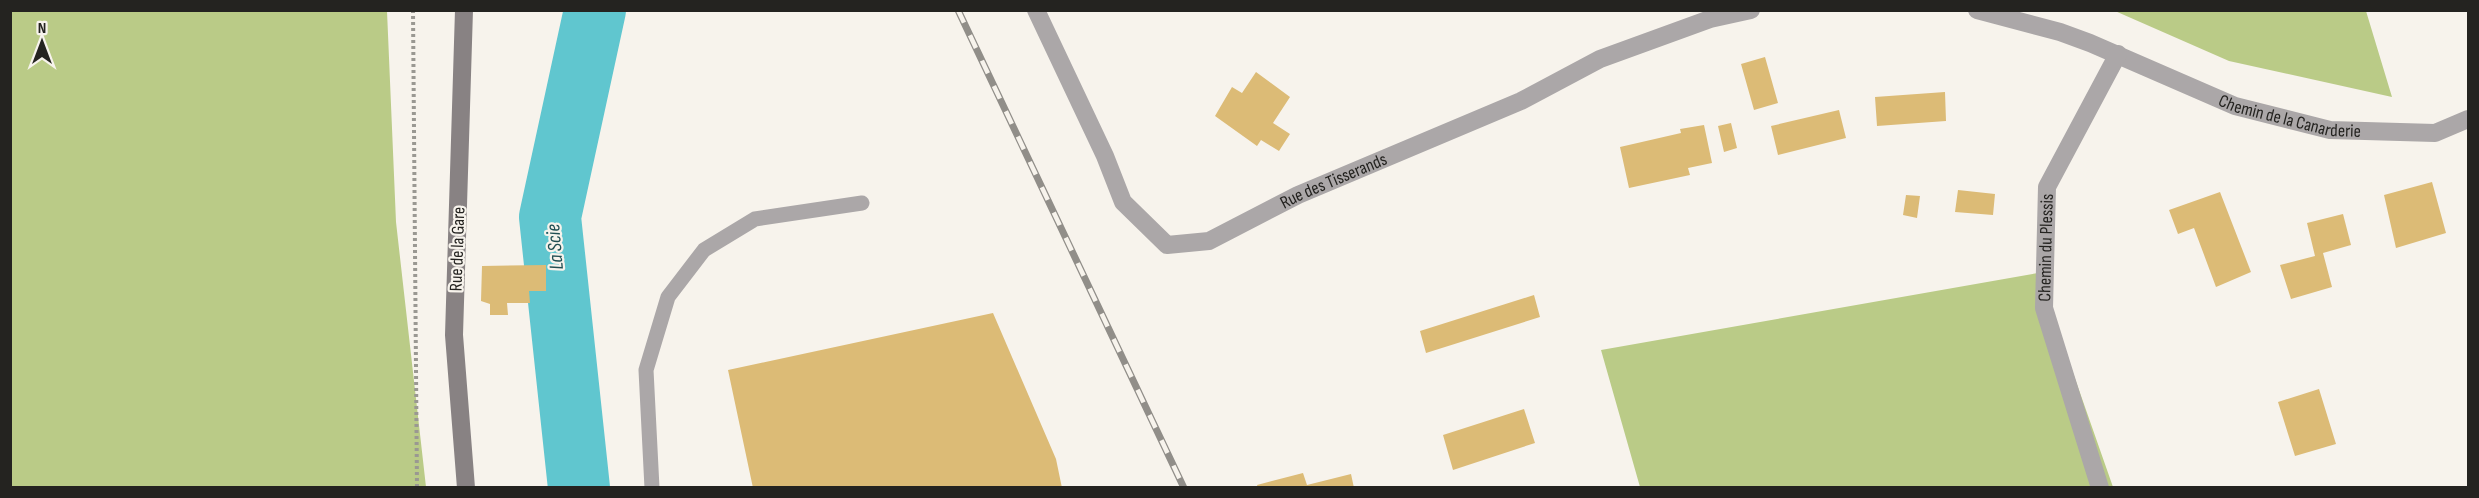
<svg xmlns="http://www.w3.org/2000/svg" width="2479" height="498" font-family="'Sofia Sans Condensed',sans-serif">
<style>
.green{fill:#bacb87}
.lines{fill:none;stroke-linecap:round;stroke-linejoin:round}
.river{stroke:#60c6cf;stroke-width:62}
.building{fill:#dcbb76}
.path{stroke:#9a9892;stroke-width:4;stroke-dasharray:3 3;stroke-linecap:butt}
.lane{stroke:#aba7a8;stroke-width:15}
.street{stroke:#aba7a8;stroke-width:18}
.secondary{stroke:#888283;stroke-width:18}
.rail-casing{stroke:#918e89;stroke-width:7}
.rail{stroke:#f7f3ec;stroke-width:4.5;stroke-dasharray:14;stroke-linecap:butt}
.labels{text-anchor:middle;stroke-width:4.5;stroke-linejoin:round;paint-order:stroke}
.street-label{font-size:18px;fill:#242320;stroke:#f7f3ec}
.water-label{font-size:20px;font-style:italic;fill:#204e52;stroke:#f7f3ec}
</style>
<rect width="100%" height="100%" fill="#f7f3ec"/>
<!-- green -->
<path class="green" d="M 10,11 L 387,11 L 396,222 L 426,487 L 11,487 Z
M 2115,11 L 2366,11 L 2392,97 L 2229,61 Z
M 2038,273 L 2113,487 L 1640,487 L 1601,350 Z"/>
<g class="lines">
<!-- river -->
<path class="river" d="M 579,488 L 550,217 L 595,10"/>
</g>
<!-- building -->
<path class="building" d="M 1765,57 L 1778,103 L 1754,110 L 1741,64 Z
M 1256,72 L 1290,97 L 1273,123 L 1290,134 L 1279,151 L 1261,140 L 1257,146 L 1215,116 L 1232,87 L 1242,93 Z
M 1945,92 L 1946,121 L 1877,126 L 1875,97 Z
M 1839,110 L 1846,138 L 1778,155 L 1771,126 Z
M 1731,123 L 1737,148 L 1724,152 L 1718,126 Z
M 1704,125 L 1712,163 L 1688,168 L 1690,175 L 1629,188 L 1620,147 L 1681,133 L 1680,129 Z
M 2432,182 L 2446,233 L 2396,248 L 2384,195 Z
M 1958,190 L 1995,194 L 1993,215 L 1955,212 Z
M 2220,192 L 2251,272 L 2216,287 L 2194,228 L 2178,234 L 2169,210 Z
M 1906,195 L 1920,196 L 1917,218 L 1903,215 Z
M 2343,214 L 2351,245 L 2323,253 L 2332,287 L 2291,299 L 2280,265 L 2315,256 L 2307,223 Z
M 546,265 L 546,291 L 529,291 L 530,303 L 507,303 L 508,315 L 490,315 L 490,304 L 481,301 L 482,266 Z
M 1534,295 L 1540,317 L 1426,353 L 1420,331 Z
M 993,313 L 1056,459 L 1062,488 L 753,488 L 728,370 Z
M 2319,389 L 2336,444 L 2295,456 L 2278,402 Z
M 1524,409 L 1535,443 L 1453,470 L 1443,435 Z
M 1303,473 L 1307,485 L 1351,474 L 1354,488 L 1258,488 L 1257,485 Z"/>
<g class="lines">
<!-- path -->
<path class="path" d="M 413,10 L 417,488"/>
<!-- lane -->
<path class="lane" d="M 652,488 L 646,370 L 668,297 L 704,250 L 755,219 L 862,203"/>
<!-- street -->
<g class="street">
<path id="s1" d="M 1036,10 L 1105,156 L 1123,202 L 1167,245 L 1209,241 L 1298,195 L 1521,101 L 1600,59 L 1710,19 L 1751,10"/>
<path id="s2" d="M 1977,10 L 2060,32 L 2090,43 L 2235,106 L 2330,130 L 2435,133 L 2468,119"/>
<path id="s3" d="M 2100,488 L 2044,308 L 2047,187 L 2118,54"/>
</g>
<!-- secondary -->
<path class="secondary" d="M 464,10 L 454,335 L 466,488"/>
<!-- rail casing -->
<g class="rail-casing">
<path id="rail" d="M 958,10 L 1184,488"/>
</g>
<!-- rail -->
<use href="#rail" class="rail"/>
</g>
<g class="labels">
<!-- street labels -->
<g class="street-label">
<text dy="6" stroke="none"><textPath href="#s2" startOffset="332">Chemin de la Canarderie</textPath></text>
<text dy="6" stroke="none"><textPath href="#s1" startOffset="453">Rue des Tisserands</textPath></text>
<text dy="6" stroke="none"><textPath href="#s3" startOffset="249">Chemin du Plessis</textPath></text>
<text transform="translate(457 249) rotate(-88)" y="6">Rue de la Gare</text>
</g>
<!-- water labels -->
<g class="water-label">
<text transform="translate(554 247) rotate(-95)" y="7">La Scie</text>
</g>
</g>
<!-- border -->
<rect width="2479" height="498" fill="none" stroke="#242320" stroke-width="24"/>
<!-- north arrow -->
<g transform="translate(42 42)" stroke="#f7f3ec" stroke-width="4.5" paint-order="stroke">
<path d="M0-4.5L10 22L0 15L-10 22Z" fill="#242320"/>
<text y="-9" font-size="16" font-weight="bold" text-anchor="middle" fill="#242320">N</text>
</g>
</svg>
